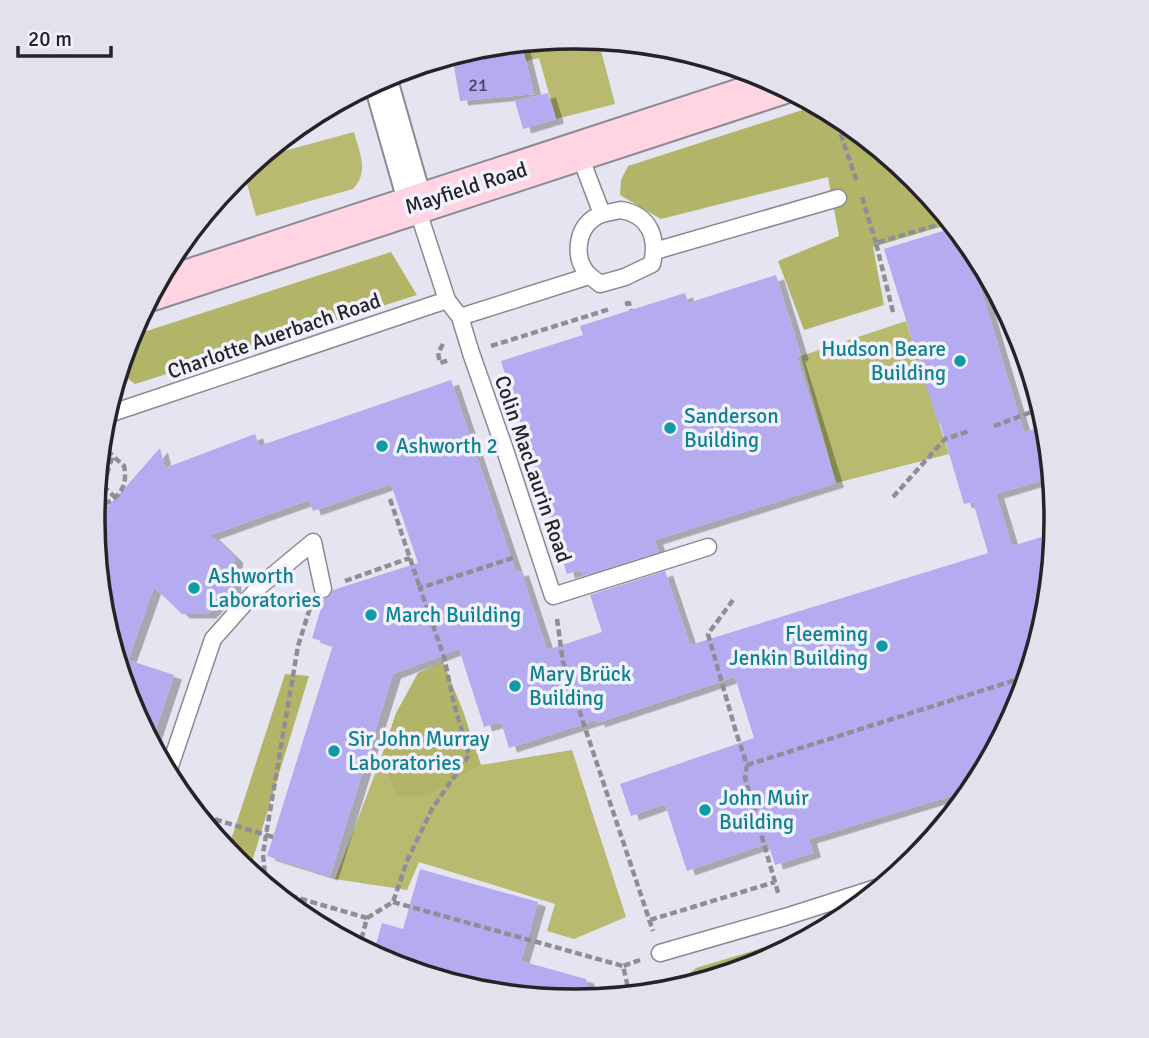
<svg xmlns="http://www.w3.org/2000/svg" width="1149" height="1038" font-family="Signika,sans-serif">
<style>
.green{fill:#b7ba6f}
.forest{fill:#b2b468}
.building{fill:#b4abf1;filter:url(#shadow)}
.lines{fill:none;stroke-linecap:round;stroke-linejoin:round}
.lane-casing{stroke:#8a8994;stroke-width:19}
.street-casing{stroke:#8a8994;stroke-width:37}
.secondary-casing{stroke:#8a8994;stroke-width:42}
.path{stroke:#8f8e97;stroke-width:4.5;stroke-dasharray:7 3.5;stroke-linecap:butt}
.lane{stroke:#fff;stroke-width:16}
.street{stroke:#fff;stroke-width:33}
.secondary{stroke:#ffd5e2;stroke-width:38}
.culture-dot{fill:#0f9aa8;stroke:#f2f1fd;stroke-width:2.5}
.labels{text-anchor:middle;stroke-width:7;stroke-linejoin:round;paint-order:stroke}
.number-label{font-size:18px;fill:#48455a}
.street-label{font-size:21px;fill:#242328;stroke:#f2f1fd}
.culture-label{font-size:21px;fill:#0d838f;stroke:#f2f1fd;text-anchor:start}
.rim{fill:none;stroke:#242328;stroke-width:3.5}
</style>
<defs>
<filter id="shadow"><feDropShadow dx="8" dy="4.5" stdDeviation="0" flood-color="#0004"/></filter>
</defs>
<rect width="100%" height="100%" fill="#e5e4f0"/>
<!-- green -->
<path class="green" d="M 574,37 L 598,39 L 615,104 L 556,119 L 539,58 L 526,61 L 521,42 Z
M 354,132 C 359,152 370,171 353,189 L 256,216 L 243,170 L 269,149 L 277,147 L 280,152 Z
M 906,321 L 949,454 L 836,483 L 801,356 Z
M 572,750 L 626,917 L 574,939 L 547,931 L 555,904 L 419,862 L 407,890 L 335,879 L 381,758 L 396,796 L 430,796 L 481,765 Z
M 300,915 L 357,934 L 353,945 L 306,920 Z
M 696,968 L 704,981 L 665,992 Z"/>
<!-- forest -->
<path class="forest" d="M 818,105 L 843,118 L 916,178 L 953,223 L 873,247 L 884,305 L 804,330 L 778,261 L 839,236 L 828,177 L 661,219 L 620,195 L 621,180 L 628,166 Z
M 391,252 L 417,295 L 135,384 L 118,371 L 128,337 Z
M 443,662 L 463,711 L 481,765 L 430,796 L 396,796 L 381,758 L 396,713 L 418,673 Z
M 285,674 L 309,676 L 251,865 L 271,882 L 270,890 L 235,861 L 230,843 Z
M 828,928 L 759,965 L 704,981 L 696,968 Z"/>
<!-- building -->
<path class="building" d="M 521,42 L 534,94 L 460,101 L 452,55 L 481,46 Z
M 548,93 L 556,119 L 523,129 L 515,101 Z
M 956,227 L 966,239 L 1024,432 L 1048,425 L 1053,477 L 996,494 L 1012,546 L 1055,533 L 1047,613 L 1020,704 L 974,789 L 809,839 L 813,853 L 775,865 L 768,843 L 687,871 L 665,804 L 631,816 L 620,784 L 754,738 L 735,677 L 597,723 L 596,720 L 509,748 L 501,722 L 484,727 L 459,649 L 393,674 L 330,876 L 267,856 L 333,645 L 312,638 L 324,599 L 330,596 L 333,590 L 418,563 L 391,484 L 313,511 L 309,500 L 211,535 L 235,558 L 233,589 L 208,614 L 182,614 L 154,587 L 128,660 L 174,675 L 151,744 L 129,703 L 101,613 L 95,548 L 99,535 L 93,530 L 92,521 L 116,498 L 160,448 L 165,468 L 255,434 L 259,446 L 451,380 L 516,572 L 521,571 L 547,650 L 602,632 L 590,595 L 665,571 L 690,645 L 988,553 L 973,502 L 964,504 L 940,423 L 938,423 L 884,249 Z
M 776,275 L 801,356 L 797,357 L 836,483 L 655,540 L 659,552 L 583,576 L 581,570 L 567,574 L 501,361 L 583,335 L 580,326 L 685,293 L 688,303 Z
M 420,869 L 538,902 L 521,961 L 586,979 L 592,999 L 574,1001 L 480,992 L 390,964 L 373,955 L 382,923 L 403,929 Z"/>
<g class="lines">
<!-- lane casing -->
<g class="lane-casing">
<path id="lane" d="M 578,151 L 602,214
M 416,205 L 447,300 L 460,317 L 471,353 L 504,447 L 553,596 L 708,547
M 621,210 C 650,215 658,238 652,264 L 625,277 L 600,284 C 596,280 591,278 587,273 C 574,258 576,230 594,218 C 601,213 612,212 621,210 Z
M 655,251 L 838,198
M 460,317 L 589,276
M 115,412 L 447,300
M 167,775 L 213,639 L 260,586 L 313,542 L 323,589
M 660,953 L 785,917 L 885,885"/>
</g>
<!-- street casing -->
<g class="street-casing">
<path id="street" d="M 380,79 L 416,205"/>
</g>
<!-- secondary casing -->
<g class="secondary-casing">
<path id="secondary" d="M 152,291 L 781,85"/>
</g>
<!-- path -->
<path class="path" d="M 834,114 L 857,182
M 862,197 L 876,243
M 625,304 L 629,303 L 631,310
M 893,312 L 876,243 L 951,221
M 443,344 L 438,353 L 440,363 L 449,360
M 491,346 L 610,309
M 994,426 L 1042,408
M 103,486 L 116,498
M 95,489 L 103,486 L 113,455
M 893,497 L 945,439 L 969,431
M 390,499 L 420,588
M 94,506 C 116,503 129,489 124,466 L 100,444
M 345,581 L 410,558
M 733,600 L 708,634 L 736,732 L 747,765 L 745,778 L 779,896
M 557,619 L 563,662 L 653,931
M 747,765 L 1028,676
M 195,813 L 266,835 L 263,854 L 266,886
M 273,837 L 266,835 L 298,646 L 310,608
M 270,890 L 367,918 L 359,948
M 393,902 L 623,966
M 367,918 L 393,902 L 407,861 L 432,809 L 469,755 L 454,704 L 444,657 L 420,588 L 516,557
M 650,920 L 775,882
M 630,996 L 623,966 L 640,960"/>
<!-- lane -->
<use href="#lane" class="lane"/>
<!-- street -->
<use href="#street" class="street"/>
<!-- secondary -->
<use href="#secondary" class="secondary"/>
</g>
<!-- markers -->
<g class="culture-dot">
<circle cx="960" cy="361" r="7"/>
<circle cx="670" cy="428" r="7"/>
<circle cx="382" cy="446" r="7"/>
<circle cx="194" cy="588" r="7"/>
<circle cx="371" cy="615" r="7"/>
<circle cx="882" cy="646" r="7"/>
<circle cx="515" cy="686" r="7"/>
<circle cx="334" cy="751" r="7"/>
<circle cx="705" cy="810" r="7"/>
</g>
<g class="labels">
<!-- number labels -->
<g class="number-label">
<text x="478" y="91">21</text>
</g>
<!-- street labels -->
<g class="street-label">
<text transform="translate(466 188) rotate(-18)" y="7">Mayfield Road</text>
<text transform="translate(274 336) rotate(-19)" y="7">Charlotte Auerbach Road</text>
<text transform="translate(533 469) rotate(71)" y="7">Colin MacLaurin Road</text>
</g>
<!-- culture labels -->
<g class="culture-label">
<text x="946" y="356" text-anchor="end">Hudson Beare<tspan x="946" dy="24">Building</tspan></text>
<text x="684" y="423">Sanderson<tspan x="684" dy="24">Building</tspan></text>
<text x="396" y="453">Ashworth 2</text>
<text x="208" y="583">Ashworth<tspan x="208" dy="24">Laboratories</tspan></text>
<text x="385" y="622">March Building</text>
<text x="868" y="641" text-anchor="end">Fleeming<tspan x="868" dy="24">Jenkin Building</tspan></text>
<text x="529" y="681">Mary Brück<tspan x="529" dy="24">Building</tspan></text>
<text x="348" y="746">Sir John Murray<tspan x="348" dy="24">Laboratories</tspan></text>
<text x="719" y="805">John Muir<tspan x="719" dy="24">Building</tspan></text>
</g>
</g>
<!-- crop -->
<path d="M0 0H1149V1038H0ZM574 49H575A469 469 0 0 1 1044 518V520A469 469 0 0 1 575 989H574A469 469 0 0 1 105 520V518A469 469 0 0 1 574 49Z" fill="#e2e1ec" fill-rule="evenodd"/>
<path class="rim" d="M574 49H575A469 469 0 0 1 1044 518V520A469 469 0 0 1 575 989H574A469 469 0 0 1 105 520V518A469 469 0 0 1 574 49Z"/>
<!-- scale -->
<path d="M18 46v10h93v-10" fill="none" stroke="#242328" stroke-width="3.5"/>
<text x="28" y="46" font-size="21" fill="#242328" stroke="#f2f1fd" stroke-width="5" paint-order="stroke">20 m</text>
</svg>
